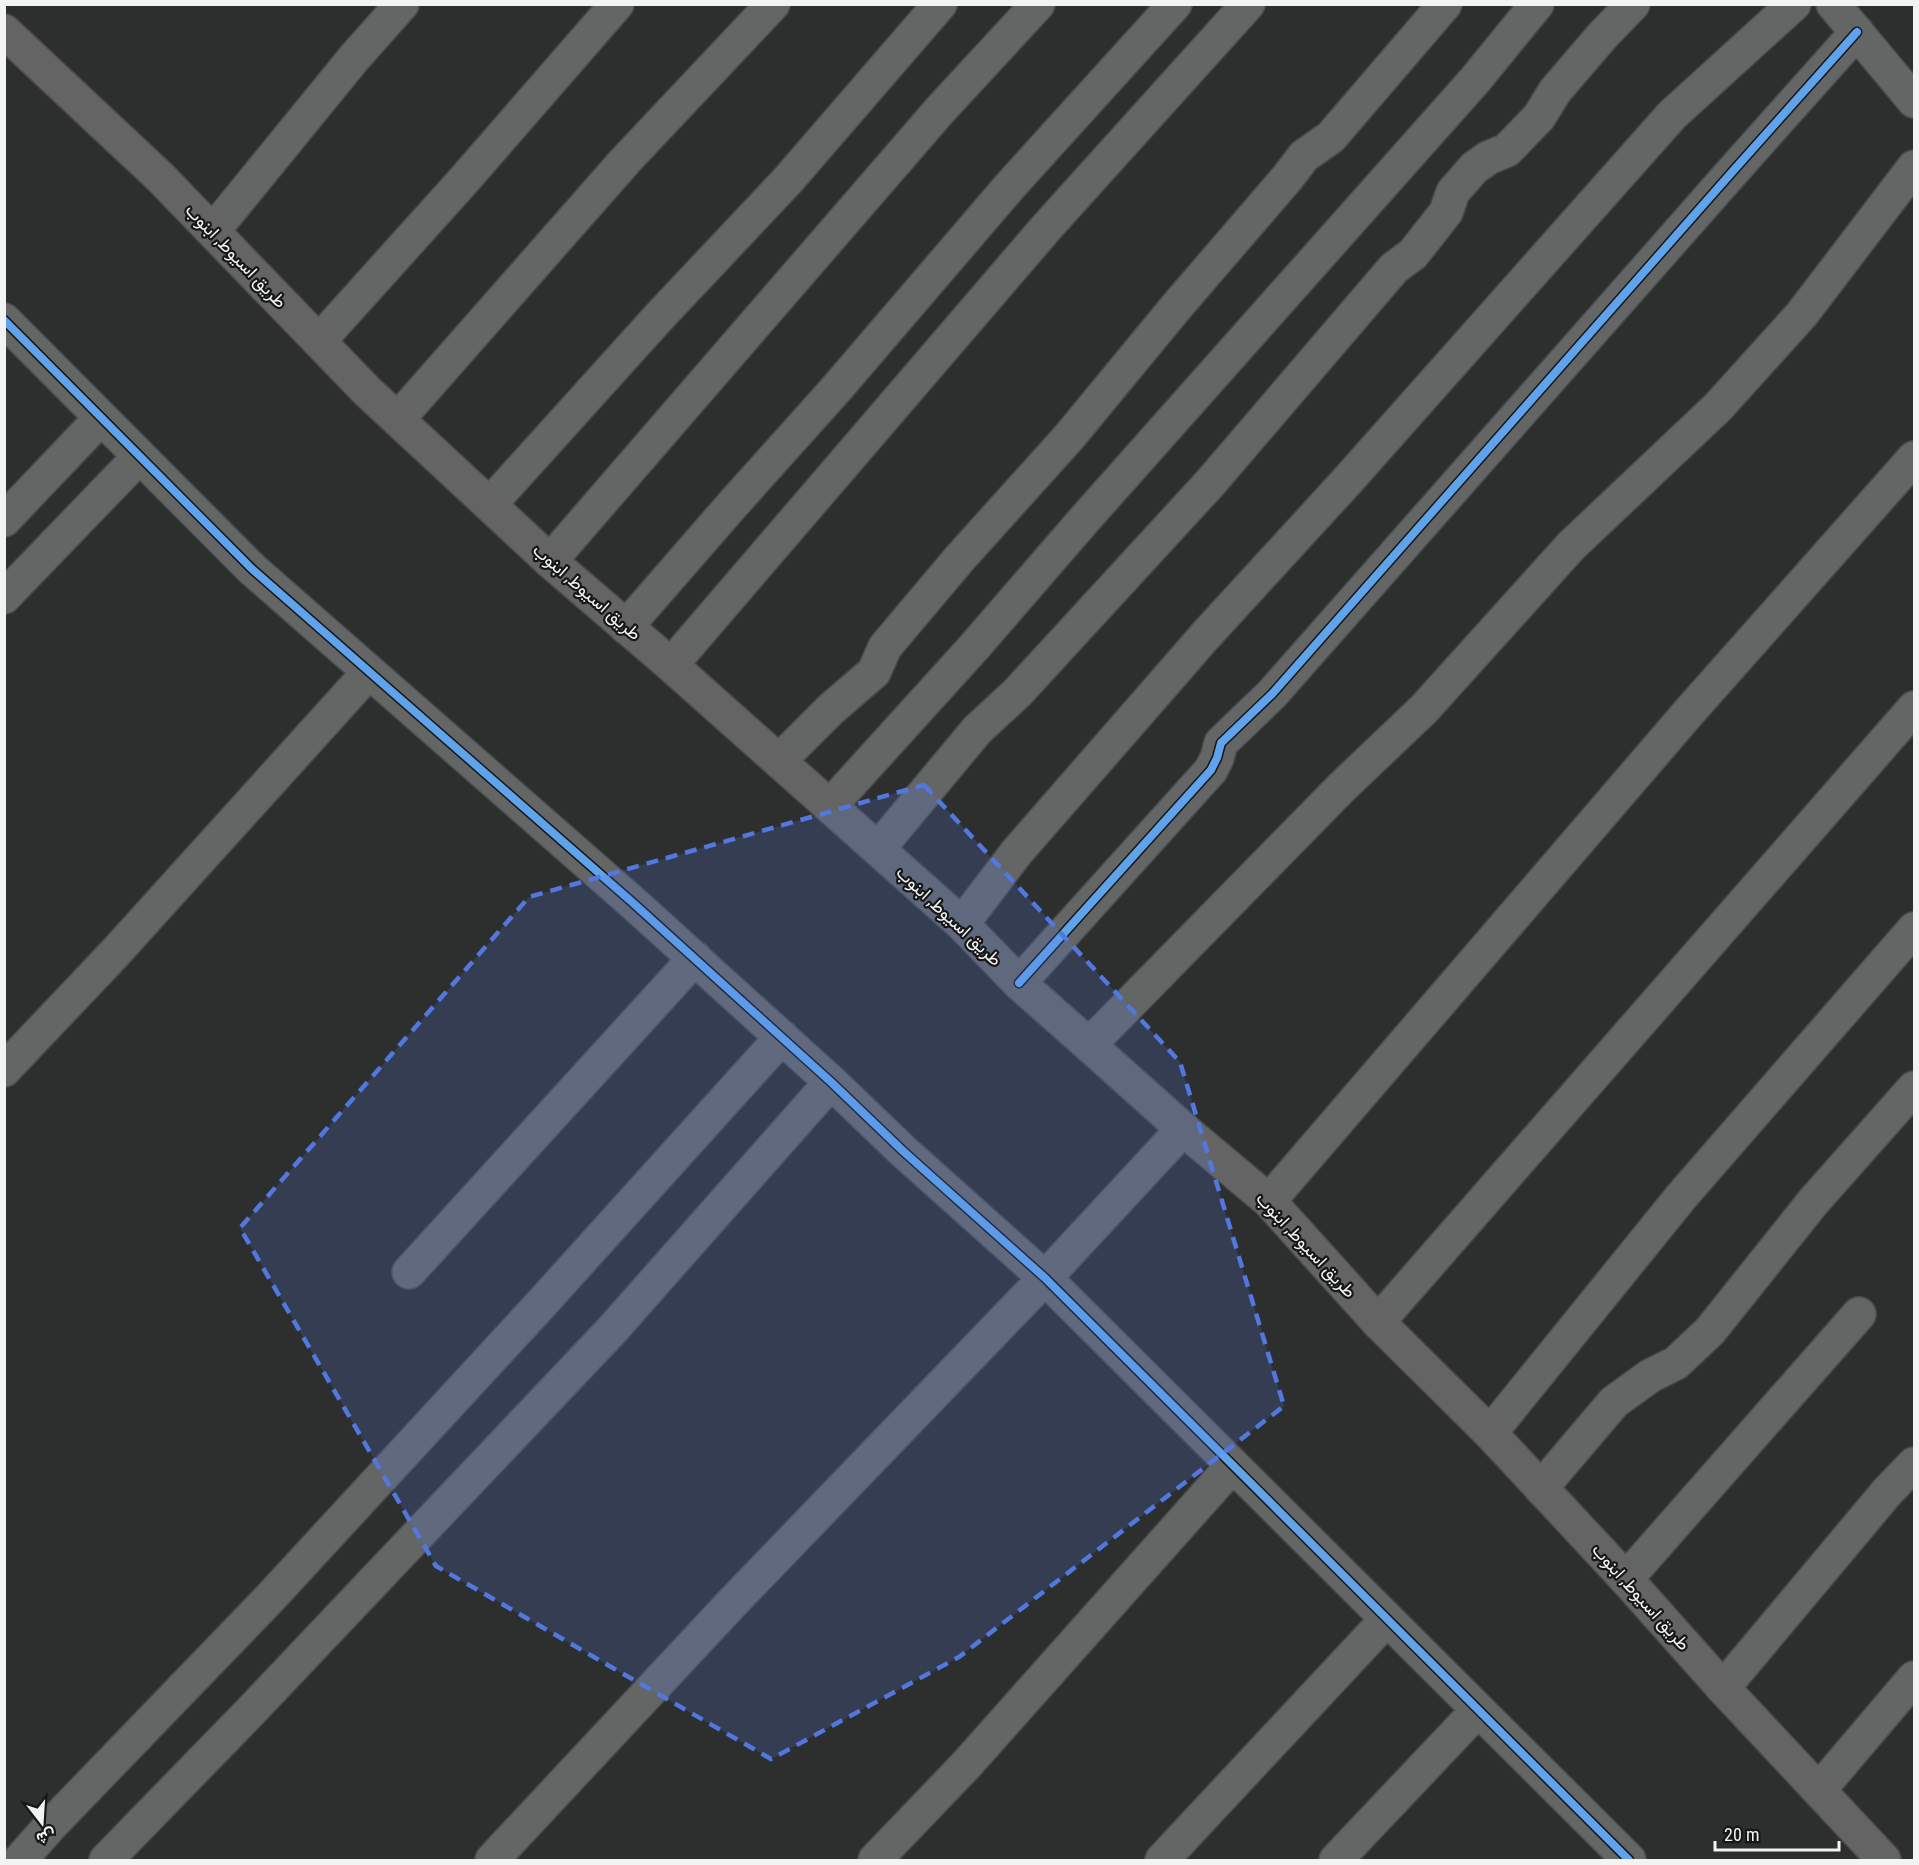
<svg xmlns="http://www.w3.org/2000/svg" width="1919" height="1865" font-family="'Roboto Condensed',Vazirmatn,sans-serif">
<style>
.lines{fill:none;stroke-linecap:round;stroke-linejoin:round}
.street-casing{stroke:#4a4c4c;stroke-width:36}
.secondary-casing{stroke:#4a4c4c;stroke-width:36}
.street{stroke:#646666;stroke-width:33}
.secondary{stroke:#656465;stroke-width:33}
.cycleway-casing{stroke:#161717;stroke-width:11}
.cycleway{stroke:#60a3ed;stroke-width:8}
.marked{fill:#5278df;fill-opacity:0.2;stroke:#5278df;stroke-width:4.5;stroke-dasharray:12 8;stroke-linejoin:round}
.labels{text-anchor:middle;stroke-width:4.5;stroke-linejoin:round;paint-order:stroke}
.street-label{font-size:18px;fill:#f2f4f4;stroke:#161717}
</style>
<rect width="100%" height="100%" fill="#2d2f2f"/>
<g class="lines">
<!-- street casing -->
<g class="street-casing">
<path id="street" d="M 1833,4 L 1914,101
M 213,231 L 354,58 L 402,4
M 4,320 L 252,569 L 632,902 L 831,1082 L 903,1151 L 1045,1278 L 1629,1860
M 319,341 L 464,180 L 617,4
M 398,419 L 625,161 L 773,4
M 490,504 L 658,318 L 788,180 L 940,4
M 4,520 L 101,418
M 550,561 L 940,110 L 1038,4
M 4,597 L 139,457
M 626,627 L 733,504 L 837,388 L 1010,186 L 1175,4
M 671,665 L 1046,228 L 1248,4
M 779,761 L 831,709 L 874,672 L 885,647 L 960,558 L 1069,437 L 1177,306 L 1288,177 L 1304,156 L 1331,137 L 1445,4
M 830,806 L 975,646 L 1084,520 L 1475,80 L 1537,4
M 878,849 L 977,730 L 1017,693 L 1211,482 L 1394,268 L 1413,254 L 1446,212 L 1453,192 L 1474,168 L 1488,158 L 1507,150 L 1539,117 L 1555,91 L 1603,35 L 1633,4
M 962,924 L 1016,853 L 1205,636 L 1348,480 L 1672,115 L 1794,4
M 1019,983 L 1211,770 L 1217,758 L 1221,743 L 1272,694 L 1733,171 L 1857,32
M 1089,1045 L 1342,787 L 1424,709 L 1571,546 L 1718,407 L 1802,314 L 1914,167
M 4,1070 L 115,953 L 369,672
M 1269,1201 L 1689,712 L 1914,458
M 409,1272 L 695,958
M 1378,1322 L 1914,708
M 1490,1433 L 1681,1197 L 1914,929
M 1541,1488 L 1614,1402 L 1650,1376 L 1676,1363 L 1710,1331 L 1813,1202 L 1914,1088
M 1626,1579 L 1859,1314
M 1723,1688 L 1887,1492 L 1914,1464
M 1819,1790 L 1914,1678
M 20,1860 L 51,1825 L 270,1598 L 542,1303 L 782,1037
M 106,1860 L 251,1711 L 612,1330 L 831,1082
M 492,1860 L 733,1602 L 1045,1278 L 1183,1129
M 875,1860 L 967,1764 L 1233,1465
M 1162,1860 L 1387,1619
M 1336,1860 L 1478,1710"/>
</g>
<!-- secondary casing -->
<g class="secondary-casing">
<path id="secondary" d="M 4,31 L 160,177 L 367,391 L 550,561 L 671,665 L 962,924 L 1019,983 L 1089,1045 L 1183,1129 L 1269,1201 L 1378,1322 L 1490,1433 L 1626,1579 L 1723,1688 L 1884,1860"/>
</g>
<!-- street -->
<use href="#street" class="street"/>
<!-- secondary -->
<use href="#secondary" class="secondary"/>
<!-- cycleway casing -->
<g class="cycleway-casing">
<path id="cycleway" d="M 4,320 L 252,569 L 632,902 L 831,1082 L 903,1151 L 1045,1278 L 1629,1860
M 1019,983 L 1211,770 L 1217,758 L 1221,743 L 1272,694 L 1733,171 L 1857,32"/>
</g>
<!-- cycleway -->
<use href="#cycleway" class="cycleway"/>
</g>
<!-- marked area -->
<path class="marked" d="M 924,785 L 1180,1062 L 1284,1406 L 959,1657 L 771,1759 L 436,1566 L 240,1228 L 529,897 Z"/>
<g class="labels">
<!-- street labels -->
<g class="street-label">
<text transform="translate(236 256) rotate(46)" y="6">طريق اسيوط, ابنوب</text>
<text transform="translate(587 592) rotate(41)" y="6">طريق اسيوط, ابنوب</text>
<text transform="translate(949 916) rotate(43)" y="6">طريق اسيوط, ابنوب</text>
<text transform="translate(1306 1245) rotate(47)" y="6">طريق اسيوط, ابنوب</text>
<text transform="translate(1641 1597) rotate(48)" y="6">طريق اسيوط, ابنوب</text>
</g>
</g>
<!-- border -->
<rect width="1919" height="1865" fill="none" stroke="#f2f4f4" stroke-width="12"/>
<!-- north arrow -->
<g transform="translate(42 1823) rotate(163)" stroke="#161717" stroke-width="4.5" paint-order="stroke">
<path d="M0-4.5L10 22L0 15L-10 22Z" fill="#f2f4f4"/>
<text y="-9" font-size="16" font-weight="bold" text-anchor="middle" fill="#f2f4f4">ش</text>
</g>
<!-- scale -->
<path d="M1715 1841v9h124v-9" fill="none" stroke="#f2f4f4" stroke-width="3"/>
<text x="1724" y="1841" font-size="18" fill="#f2f4f4" stroke="#161717" stroke-width="4.5" paint-order="stroke">20 m</text>
</svg>
